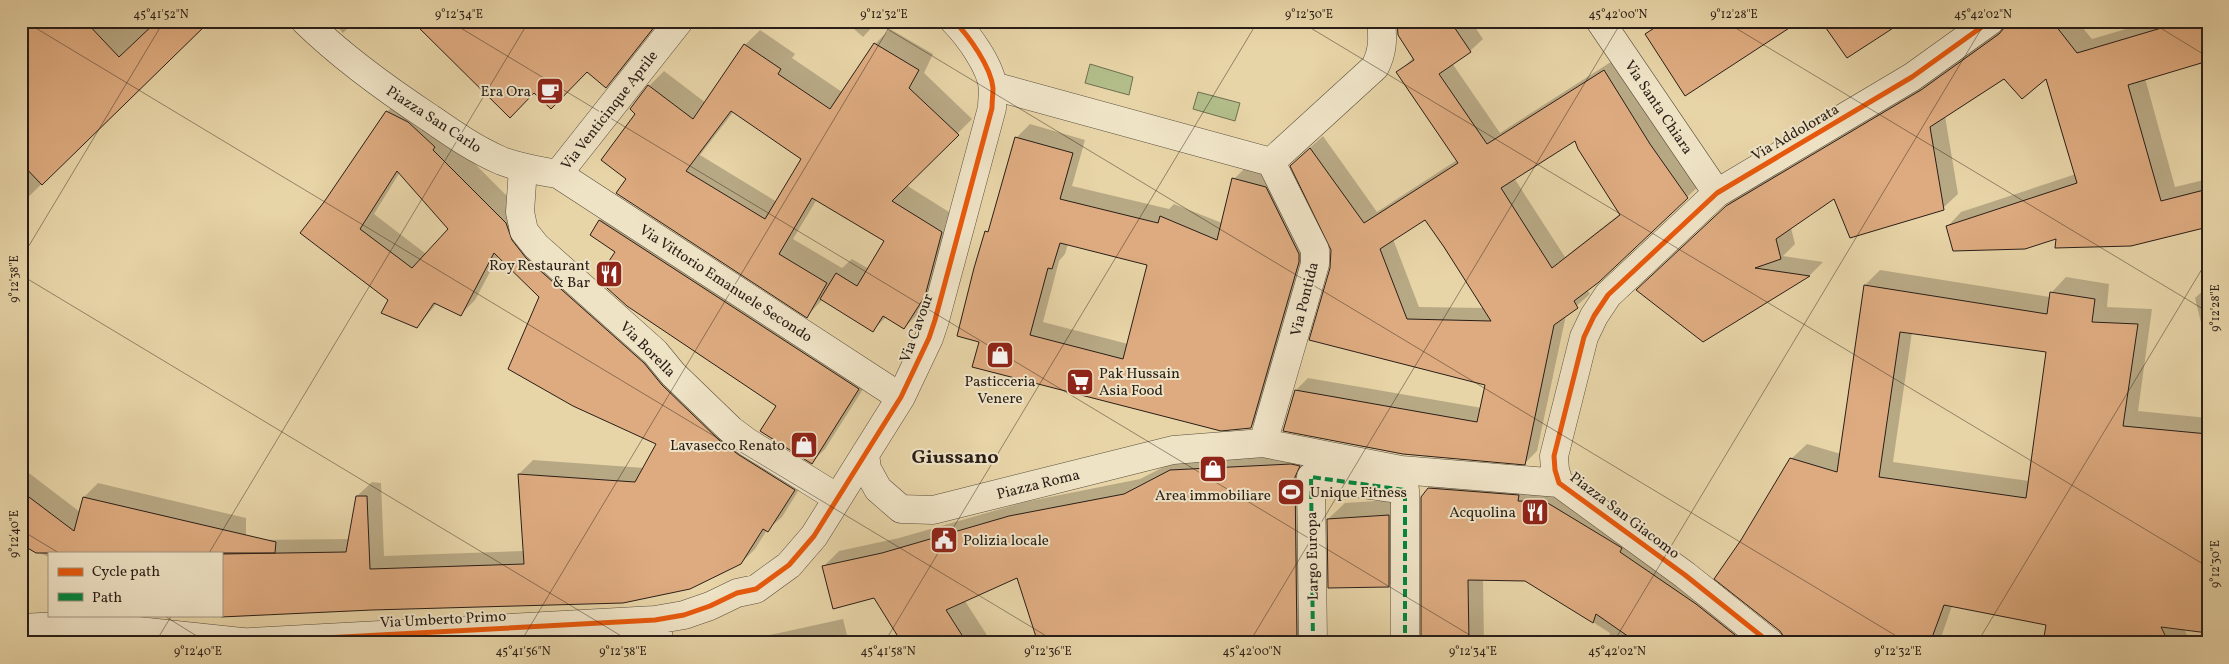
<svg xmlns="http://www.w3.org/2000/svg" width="2229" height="664" font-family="Vollkorn,serif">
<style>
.green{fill:#b2bd8a;stroke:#6e6e50}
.shadow{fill:#0003;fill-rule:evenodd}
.building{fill:#deab80;stroke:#291e17;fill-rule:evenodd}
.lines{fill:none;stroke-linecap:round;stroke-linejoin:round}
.minor-casing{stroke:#584c3b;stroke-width:29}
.minor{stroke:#efe3c6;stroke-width:28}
.quiet{stroke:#00873e;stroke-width:4;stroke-dasharray:8 4;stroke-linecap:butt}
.cycleway-casing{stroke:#efe3c6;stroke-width:8}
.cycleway{stroke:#e8590c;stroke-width:5}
.ticks{fill:none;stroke:#291e17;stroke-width:1;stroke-opacity:0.45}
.labels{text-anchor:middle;stroke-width:4;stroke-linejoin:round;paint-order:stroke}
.poi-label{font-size:15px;fill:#291e17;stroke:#efe3c6;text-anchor:end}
.street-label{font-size:15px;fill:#291e17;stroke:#efe3c6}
.district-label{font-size:20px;font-weight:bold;fill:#291e17;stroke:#efe3c6}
.neatline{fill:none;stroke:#291e17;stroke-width:2}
.ticks-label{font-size:12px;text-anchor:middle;fill:#291e17}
</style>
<rect width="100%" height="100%" fill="#e7d4a7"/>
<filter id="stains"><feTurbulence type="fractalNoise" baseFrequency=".004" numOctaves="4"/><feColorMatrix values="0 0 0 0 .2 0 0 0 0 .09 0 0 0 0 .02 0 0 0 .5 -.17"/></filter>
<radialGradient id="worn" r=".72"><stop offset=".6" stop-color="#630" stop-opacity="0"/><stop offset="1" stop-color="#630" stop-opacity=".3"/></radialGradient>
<!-- green -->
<path class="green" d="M 1090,64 L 1133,77 L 1129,95 L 1085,83 Z
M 1198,92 L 1240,103 L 1235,121 L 1193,109 Z"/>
<!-- shadow -->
<path class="shadow" d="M 35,21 L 210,21 L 21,204 L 21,35 Z
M 332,21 L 355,21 L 343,33 Z
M 414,21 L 660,21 L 619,73 L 606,87 L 587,70 L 534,92 Z
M 845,21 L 878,21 L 863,37 Z
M 1397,21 L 1471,21 L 1483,39 L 1470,51 L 1452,63 L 1500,133 L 1617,58 L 1700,185 L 1587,290 L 1590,294 L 1566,315 L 1537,451 L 1525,463 L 1296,390 L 1308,378 L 1482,408 L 1487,384 L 1331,269 L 1332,250 L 1304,153 L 1323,136 L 1377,212 L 1457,160 L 1397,73 L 1413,58 L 1399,35 ZM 1576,139 L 1621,213 L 1565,257 L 1514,178 ZM 1425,219 L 1484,308 L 1419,307 L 1393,239 Z
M 1660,21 L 1798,21 L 1647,34 Z
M 2006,21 L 2077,21 L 2092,39 L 2153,21 L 2208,21 L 2145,78 L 2175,187 L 2208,179 L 2208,226 L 2057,237 L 1947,227 L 1961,212 L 2076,174 L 2046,77 L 2004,78 L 1945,116 L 1958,194 L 1943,208 L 1835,198 L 1791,228 L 1795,244 L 1783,256 L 1823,262 L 1810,275 L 1703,341 L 1652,276 L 1742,191 L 1937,76 L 2006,26 Z
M 890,29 L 933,54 L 924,73 L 972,119 L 906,185 L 957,217 L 940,280 L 919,313 L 904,328 L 886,317 L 873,330 L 823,299 L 807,316 L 628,178 L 637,114 L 649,86 L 664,71 L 706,103 L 745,45 L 760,30 L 795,54 L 792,58 L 842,92 L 875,44 ZM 734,111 L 803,158 L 777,202 L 700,155 ZM 817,199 L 885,241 L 869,269 L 852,259 L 842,268 L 793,239 Z
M 401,98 L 446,135 L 520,209 L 525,226 L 676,371 L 808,475 L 782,517 L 767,530 L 755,549 L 741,563 L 372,609 L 221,615 L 221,553 L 49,553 L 49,557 L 28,548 L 21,542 L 21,467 L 80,512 L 84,497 L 98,483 L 246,518 L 246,540 L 350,539 L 357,496 L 372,482 L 381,483 L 384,556 L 525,551 L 519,474 L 533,460 L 645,468 L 658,443 L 541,297 L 499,255 L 475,300 L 461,314 L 437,303 L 417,327 L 389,300 L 325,202 L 387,112 ZM 400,172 L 449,229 L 426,254 L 374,214 Z
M 1030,124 L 1085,140 L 1072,186 L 1169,209 L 1174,204 L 1222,223 L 1234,179 L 1247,166 L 1279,174 L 1312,240 L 1264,414 L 1250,427 L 980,341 L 987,232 L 991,228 L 1017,137 ZM 1068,244 L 1148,264 L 1128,344 L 1043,322 L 1059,261 L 1065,254 Z
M 614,207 L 872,375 L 825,449 L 812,462 L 778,405 L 617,251 L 591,235 L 600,220 Z
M 1880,270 L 2050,297 L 2051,293 L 2066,277 L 2109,284 L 2107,307 L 2152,309 L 2138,411 L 2208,418 L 2208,631 L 2184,629 L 2191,643 L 2044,643 L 2048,624 L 1952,606 L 1939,643 L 1786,643 L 1786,637 L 1742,541 L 1791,459 L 1807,444 L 1841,454 L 1865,285 ZM 1912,332 L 2048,351 L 2029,481 L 1893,462 Z
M 2208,286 L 2208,351 L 2195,298 Z
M 1307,450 L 1325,643 L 1039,643 L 1018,576 L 965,601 L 992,643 L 903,643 L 874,597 L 824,566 L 839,551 L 899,538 L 1025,502 L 1140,479 L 1187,455 Z
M 1445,473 L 1561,487 L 1781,643 L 1607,643 L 1610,633 L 1525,579 L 1483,579 L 1484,643 L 1422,643 L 1429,489 Z
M 1405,499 L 1405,570 L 1389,586 L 1328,519 L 1345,503 Z
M 160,615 L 218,615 L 169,617 Z
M 843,619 L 849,643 L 734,643 Z"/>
<!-- building -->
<path class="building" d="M 34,21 L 85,21 L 119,57 L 157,21 L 210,21 L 42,185 L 21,163 L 21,34 Z
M 412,21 L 659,21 L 606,88 L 587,72 L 551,109 L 534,93 L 510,118 Z
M 1397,21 L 1450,21 L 1471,52 L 1439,74 L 1487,144 L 1604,70 L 1650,144 L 1688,198 L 1599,282 L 1574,301 L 1578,308 L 1554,325 L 1525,465 L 1403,454 L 1283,431 L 1295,390 L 1477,422 L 1485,385 L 1309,340 L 1330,268 L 1331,250 L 1290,166 L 1310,148 L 1364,223 L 1458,163 L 1396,72 L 1414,60 L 1398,35 ZM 1575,141 L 1578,149 L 1620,215 L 1552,268 L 1501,188 ZM 1425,220 L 1444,247 L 1491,321 L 1407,319 L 1380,249 Z
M 1665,21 L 1800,21 L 1685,96 L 1645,34 Z
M 1821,21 L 1904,21 L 1847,58 Z
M 2005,21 L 2052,21 L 2077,53 L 2185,21 L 2208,21 L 2208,61 L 2128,85 L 2161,201 L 2208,189 L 2208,227 L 2131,246 L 2055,248 L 2056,239 L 2025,249 L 1953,251 L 1946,226 L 2077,183 L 2046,79 L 2022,99 L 2004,79 L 1930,127 L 1944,210 L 1850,238 L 1834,199 L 1776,239 L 1781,259 L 1755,268 L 1810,276 L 1703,342 L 1636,290 L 1726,206 L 1921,90 L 1999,34 L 2004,28 Z
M 874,43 L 919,70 L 909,88 L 959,135 L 892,201 L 942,232 L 925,296 L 904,329 L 883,316 L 873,332 L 820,299 L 836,273 L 857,286 L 884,241 L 812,198 L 779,254 L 827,283 L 807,318 L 616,193 L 626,179 L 601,160 L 635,114 L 630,109 L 648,85 L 693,119 L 744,44 L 781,69 L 778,74 L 830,109 ZM 731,111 L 801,159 L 765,219 L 686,171 Z
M 386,111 L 408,122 L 435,147 L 433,150 L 506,223 L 512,240 L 526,258 L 644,363 L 662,385 L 720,441 L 739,455 L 795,490 L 768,532 L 763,529 L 741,564 L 690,589 L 623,603 L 372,610 L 221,617 L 221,554 L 346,552 L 356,496 L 367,496 L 370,569 L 524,564 L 518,474 L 635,482 L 656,444 L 573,406 L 508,369 L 539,297 L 494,253 L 461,316 L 434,303 L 417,328 L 381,313 L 388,300 L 300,233 L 324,202 ZM 397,171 L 448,229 L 412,268 L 360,229 Z
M 1015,137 L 1073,153 L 1060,199 L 1158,223 L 1160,216 L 1217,240 L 1232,178 L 1266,187 L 1299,254 L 1299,262 L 1251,428 L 1221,431 L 972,367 L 979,342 L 957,336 L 974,268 L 985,231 L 988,232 ZM 1060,243 L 1147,265 L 1123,359 L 1030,335 L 1048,268 L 1052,269 Z
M 599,220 L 859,389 L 812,464 L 760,431 L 776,406 L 627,306 L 597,279 L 615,252 L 590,235 Z
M 1864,285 L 2047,314 L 2050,292 L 2095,299 L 2092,322 L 2138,324 L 2123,426 L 2208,434 L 2208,633 L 2161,627 L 2169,643 L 2043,643 L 2046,625 L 1944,605 L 1930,643 L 1785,643 L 1784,637 L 1780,631 L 1714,579 L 1741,540 L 1790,458 L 1837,472 ZM 1900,332 L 2046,352 L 2026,498 L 1879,477 Z
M 1291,464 L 1300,466 L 1295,477 L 1297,643 L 1038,643 L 1017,578 L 946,610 L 967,643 L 902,643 L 874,598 L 833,609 L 822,566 L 882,553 L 1009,516 L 1124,494 L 1170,470 Z
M 1428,488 L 1519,495 L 1518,501 L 1546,502 L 1622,548 L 1620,552 L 1696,604 L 1745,643 L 1645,643 L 1629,637 L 1596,614 L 1593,623 L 1525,581 L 1468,580 L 1469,643 L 1421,643 L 1421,497 Z
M 21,491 L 74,531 L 83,497 L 276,542 L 275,553 L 36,553 L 21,544 Z
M 1389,515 L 1389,587 L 1328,588 L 1327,519 Z"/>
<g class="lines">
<!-- minor casing -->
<g class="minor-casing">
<path id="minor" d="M 305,21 C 343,58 386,89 430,118 C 453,134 476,150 502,161 C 520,168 539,171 558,174 L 894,393
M 1600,21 L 1717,193
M 993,86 L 1271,162 L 1315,250 L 1315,264 L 1263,443
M 1271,162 L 1375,67 C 1383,51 1383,39 1381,21
M 523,168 L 520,212 L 524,231 L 536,246 L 655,352 L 673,374 L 731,430 L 747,442 L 831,494
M 558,174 L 679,21
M 865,454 L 867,469 L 878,489 L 901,509 L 933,510 L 1173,450 L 1263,443 L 1401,470 L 1559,483
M 655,620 L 660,643
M 21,628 L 81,625 L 242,642
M 233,643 L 655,620 L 684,615 L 710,606 L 737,593 L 756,589 L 789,565 L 814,536 L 901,397 L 929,338 L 935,320 L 992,108 C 992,101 993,94 993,88 C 991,67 969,36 954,21
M 1313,643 L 1311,477 L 1405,490 L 1405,643
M 1770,643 L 1685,575 L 1559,483 L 1555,470 L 1554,456 L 1584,337 L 1594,316 L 1608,295 L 1717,193 L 1912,77 L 1990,21"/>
</g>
<!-- minor -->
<use href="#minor" class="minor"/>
<!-- quiet -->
<path class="quiet" d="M 1313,643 L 1311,477 L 1405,490 L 1405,643"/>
<!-- cycleway casing -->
<g class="cycleway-casing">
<path id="cycleway" d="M 233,643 L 655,620 L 684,615 L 710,606 L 737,593 L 756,589 L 789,565 L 814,536 L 901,397 L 929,338 L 935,320 L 992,108 C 992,101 993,94 993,88 C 991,67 969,36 954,21
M 1770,643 L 1685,575 L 1559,483 L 1555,470 L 1554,456 L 1584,337 L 1594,316 L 1608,295 L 1717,193 L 1912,77 L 1990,21"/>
</g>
<!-- cycleway -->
<use href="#cycleway" class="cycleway"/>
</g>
<!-- ticks -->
<path class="ticks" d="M 24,21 L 1058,643M 449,21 L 1483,643M 874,21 L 1908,643M 1299,21 L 2208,567M 1724,21 L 2208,312M 2149,21 L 2208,57M 21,259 L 164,21M 21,275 L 633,643M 21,530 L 59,553M 209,553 L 529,21M 163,615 L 208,643M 155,643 L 172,615M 520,643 L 893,21M 884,643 L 1258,21M 1249,643 L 1622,21M 1613,643 L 1986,21M 1977,643 L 2208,259"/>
<!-- icons -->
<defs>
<g id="cafe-square" transform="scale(1.4375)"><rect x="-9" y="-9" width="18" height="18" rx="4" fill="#8f2418" stroke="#efe3c6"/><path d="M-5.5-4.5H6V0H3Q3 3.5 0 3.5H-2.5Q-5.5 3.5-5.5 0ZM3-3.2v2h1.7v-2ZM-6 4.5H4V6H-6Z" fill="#fff"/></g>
<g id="restaurant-square" transform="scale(1.4375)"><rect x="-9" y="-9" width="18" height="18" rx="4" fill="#8f2418" stroke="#efe3c6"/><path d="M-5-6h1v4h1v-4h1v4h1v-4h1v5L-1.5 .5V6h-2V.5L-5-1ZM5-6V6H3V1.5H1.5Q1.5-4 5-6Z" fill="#fff"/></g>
<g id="shop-square" transform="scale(1.4375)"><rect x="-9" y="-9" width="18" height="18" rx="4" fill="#8f2418" stroke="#efe3c6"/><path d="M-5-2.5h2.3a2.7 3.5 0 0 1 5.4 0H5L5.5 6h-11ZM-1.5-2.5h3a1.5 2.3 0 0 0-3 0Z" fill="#fff"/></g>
<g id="supermarket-square" transform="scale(1.4375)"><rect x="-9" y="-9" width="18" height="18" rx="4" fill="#8f2418" stroke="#efe3c6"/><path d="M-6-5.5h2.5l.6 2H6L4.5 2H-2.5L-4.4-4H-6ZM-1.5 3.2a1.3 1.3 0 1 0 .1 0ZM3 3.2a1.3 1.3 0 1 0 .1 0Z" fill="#fff"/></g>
<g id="stadium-square" transform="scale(1.4375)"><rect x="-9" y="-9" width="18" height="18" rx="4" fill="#8f2418" stroke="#efe3c6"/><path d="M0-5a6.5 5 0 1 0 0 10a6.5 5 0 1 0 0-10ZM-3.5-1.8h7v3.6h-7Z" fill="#fff"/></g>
<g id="civic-square" transform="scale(1.4375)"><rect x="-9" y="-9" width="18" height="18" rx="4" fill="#8f2418" stroke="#efe3c6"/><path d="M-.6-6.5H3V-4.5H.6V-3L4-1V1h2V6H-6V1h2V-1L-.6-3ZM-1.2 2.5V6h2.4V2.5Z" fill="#fff"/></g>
</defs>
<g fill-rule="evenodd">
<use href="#cafe-square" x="550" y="91"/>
<use href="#restaurant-square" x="609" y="274"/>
<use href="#shop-square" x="1000" y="355"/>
<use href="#supermarket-square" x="1080" y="382"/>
<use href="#shop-square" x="804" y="445"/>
<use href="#shop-square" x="1213" y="469"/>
<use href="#stadium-square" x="1291" y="492"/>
<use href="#restaurant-square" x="1535" y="512"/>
<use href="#civic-square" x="944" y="540"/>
</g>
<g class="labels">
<!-- poi labels -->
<g class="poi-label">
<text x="531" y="96">Era Ora</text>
<text x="590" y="270">Roy Restaurant<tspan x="590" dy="17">&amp; Bar</tspan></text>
<text x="1099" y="378" text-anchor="start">Pak Hussain<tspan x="1099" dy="17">Asia Food</tspan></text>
<text x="1000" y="386" text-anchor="middle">Pasticceria<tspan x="1000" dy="17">Venere</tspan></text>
<text x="785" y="450">Lavasecco Renato</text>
<text x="1310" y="497" text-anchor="start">Unique Fitness</text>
<text x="1213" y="500" text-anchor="middle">Area immobiliare</text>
<text x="1516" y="517">Acquolina</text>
<text x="963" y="545" text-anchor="start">Polizia locale</text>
</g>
<!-- street labels -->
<g class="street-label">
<text transform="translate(1659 107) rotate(56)" y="5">Via Santa Chiara</text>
<text transform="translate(609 110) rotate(-52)" y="5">Via Venticinque Aprile</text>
<text transform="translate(434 119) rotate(33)" y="5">Piazza San Carlo</text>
<text transform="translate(1795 132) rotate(-30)" y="5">Via Addolorata</text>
<text transform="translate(726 283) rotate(33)" y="5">Via Vittorio Emanuele Secondo</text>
<text transform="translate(1304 299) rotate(-76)" y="5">Via Pontida</text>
<text transform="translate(916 328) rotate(-70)" y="5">Via Cavour</text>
<text transform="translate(648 349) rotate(45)" y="5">Via Borella</text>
<text transform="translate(1038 484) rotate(-14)" y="5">Piazza Roma</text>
<text transform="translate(1625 515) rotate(37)" y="5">Piazza San Giacomo</text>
<text transform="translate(1312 556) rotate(-91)" y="5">Largo Europa</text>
<text transform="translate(443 619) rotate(-3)" y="5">Via Umberto Primo</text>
</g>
<!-- district labels -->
<g class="district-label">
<text x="955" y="463">Giussano</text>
</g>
</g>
<!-- margin -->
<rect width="2229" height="664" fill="none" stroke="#e7d4a7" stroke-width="55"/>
<!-- legend -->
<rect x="48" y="552" width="175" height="65" fill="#efe3c6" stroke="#a09480"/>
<rect x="58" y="568" width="25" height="8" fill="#e8590c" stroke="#a09480"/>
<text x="92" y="576" font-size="15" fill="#291e17">Cycle path</text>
<rect x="58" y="593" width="25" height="8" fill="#00873e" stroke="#a09480"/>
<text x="92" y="602" font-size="15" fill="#291e17">Path</text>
<rect x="28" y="28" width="2174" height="608" class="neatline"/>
<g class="ticks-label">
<text x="161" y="18">45°41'52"N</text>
<text x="459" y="18">9°12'34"E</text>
<text x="884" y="18">9°12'32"E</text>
<text x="1309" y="18">9°12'30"E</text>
<text x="1618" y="18">45°42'00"N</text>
<text x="1734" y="18">9°12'28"E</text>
<text x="1983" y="18">45°42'02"N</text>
<text transform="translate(14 279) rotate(-90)" y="4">9°12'38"E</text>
<text transform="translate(2215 308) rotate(-90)" y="4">9°12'28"E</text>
<text transform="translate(14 534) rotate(-90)" y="4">9°12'40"E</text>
<text transform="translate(2215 564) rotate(-90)" y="4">9°12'30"E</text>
<text x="198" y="655">9°12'40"E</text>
<text x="523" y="655">45°41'56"N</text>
<text x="623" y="655">9°12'38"E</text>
<text x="888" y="655">45°41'58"N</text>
<text x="1048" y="655">9°12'36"E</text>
<text x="1252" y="655">45°42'00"N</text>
<text x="1473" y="655">9°12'34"E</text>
<text x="1617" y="655">45°42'02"N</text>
<text x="1898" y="655">9°12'32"E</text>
</g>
<rect width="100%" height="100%" filter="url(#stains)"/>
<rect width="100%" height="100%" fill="url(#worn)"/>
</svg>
